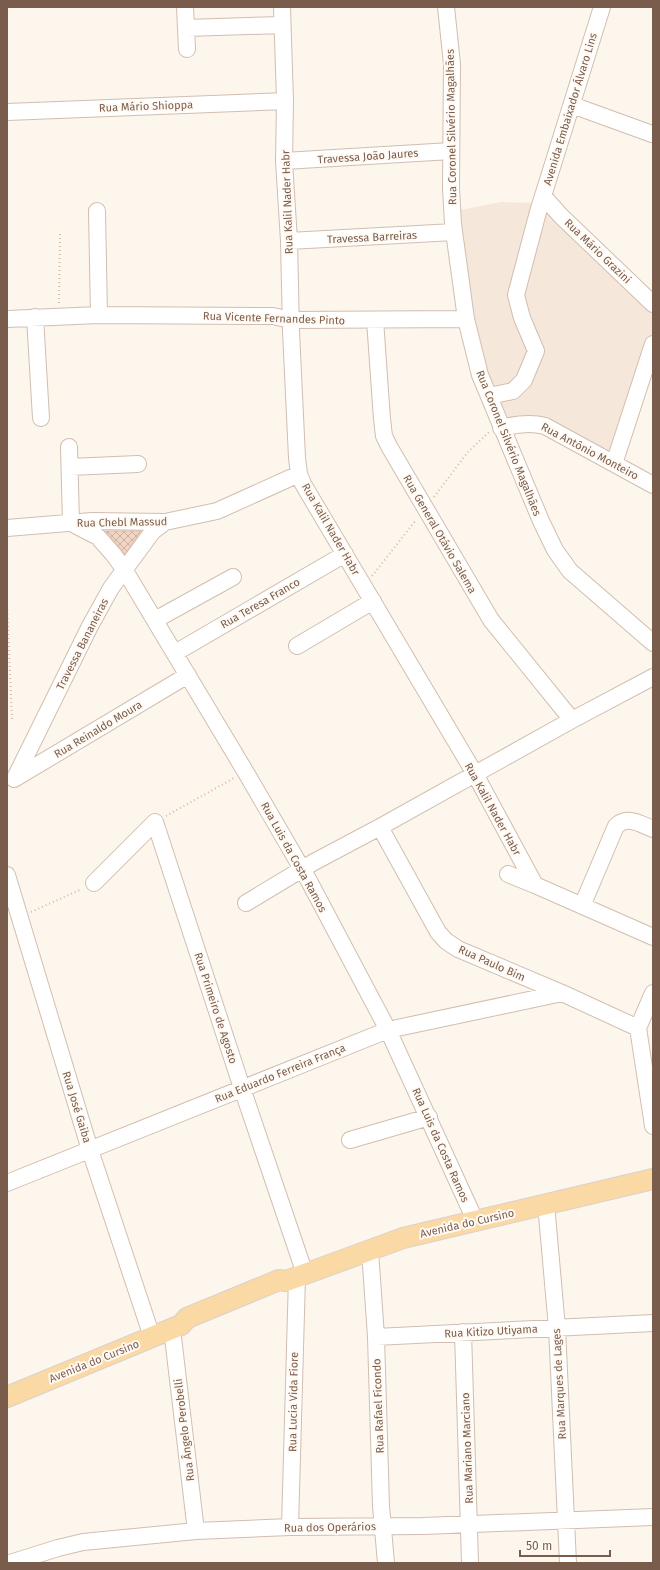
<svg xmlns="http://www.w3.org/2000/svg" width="660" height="1570" font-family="'Fira Sans',sans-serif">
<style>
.residential{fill:#f5e8da}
.building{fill:url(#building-cross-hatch);stroke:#e6bba3}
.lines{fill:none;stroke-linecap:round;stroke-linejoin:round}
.minor-casing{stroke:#d1beb0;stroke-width:18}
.major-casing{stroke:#dad1cd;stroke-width:22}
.path{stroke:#d9b8a5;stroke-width:2;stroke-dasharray:1 3;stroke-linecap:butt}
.minor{stroke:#fff;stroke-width:16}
.major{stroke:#fbd9a5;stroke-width:20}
.labels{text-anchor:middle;stroke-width:4;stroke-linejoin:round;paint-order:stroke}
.street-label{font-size:11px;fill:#7a5c4d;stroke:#fffaf3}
</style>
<defs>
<pattern id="building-cross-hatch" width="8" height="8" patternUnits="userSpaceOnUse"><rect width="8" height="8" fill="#f3d5c3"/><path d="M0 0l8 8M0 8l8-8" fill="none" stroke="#cab0a1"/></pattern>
</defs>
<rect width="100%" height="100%" fill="#fdf6ec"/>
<!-- residential -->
<path class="residential" d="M 501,202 L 541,203 L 600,258 L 653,314 L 653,329 L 638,391 L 611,460 L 548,420 L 502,425 L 469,329 L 455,211 Z"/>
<!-- building -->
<path class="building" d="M 105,531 L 141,531 L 125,554 Z"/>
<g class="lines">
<!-- minor casing -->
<g class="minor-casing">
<path id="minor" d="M 185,7 L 187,49
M 282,7 L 285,101 L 284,161 L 289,241 L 291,331 L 297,458 L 299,474 L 303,484 L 475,774 L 535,885
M 446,7 L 452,64 L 451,188 L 453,224 L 466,319 L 480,375 L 541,521 L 555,550 L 570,571 L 653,643
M 186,28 L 282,25
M 572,105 L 652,134
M 7,112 L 285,101
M 284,161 L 451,151
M 544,197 L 561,216 L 653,304
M 97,211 L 99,315
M 289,241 L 454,232
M 35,317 L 41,418
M 7,319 L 99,315 L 273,316 L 290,320 L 466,319
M 375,320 L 382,419 L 384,436 L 390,448 L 491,620 L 572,720
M 489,396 L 513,391 L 524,380 L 536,351 L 522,318 L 516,295 L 538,212 L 602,7
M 501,428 C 516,424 531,422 545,426 L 653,485
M 69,447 L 71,523 L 98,537 L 113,554 L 124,569 L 245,771 L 309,881 L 388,1030 L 475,1220
M 614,464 L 653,344
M 70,467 L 138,464
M 7,528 L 92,521 L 165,522 L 217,511 L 299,474
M 155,620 L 233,577
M 297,646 L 373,601
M 175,653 L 345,554
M 15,778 L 90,626 L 111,588 L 153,531 L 165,522
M 14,779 L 188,675
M 380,827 L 438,932 L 446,941 L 458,949 L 562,993 L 638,1028
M 508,874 L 535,885 L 653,937
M 7,875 L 90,1150 L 152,1337
M 94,883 L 155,822 L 242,1088 L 305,1274
M 246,903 L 314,862 L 380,827 L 572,720 L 653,677
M 582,906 L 616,826 C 627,815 640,824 653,829
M 653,993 L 638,1028 L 653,1126
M 350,1140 L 429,1117
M 7,1183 L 388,1030 L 562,993
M 546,1204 L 557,1328 L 568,1563
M 370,1250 L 376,1337 L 381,1506 L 386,1563
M 172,1329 L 196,1531
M 463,1332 L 470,1563
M 376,1337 L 653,1323
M 290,1527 L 297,1277
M 10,1563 L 58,1548 L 83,1542 L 196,1531 L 290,1527 L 423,1526 L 653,1517"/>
</g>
<!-- major casing -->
<g class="major-casing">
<path id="major" d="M 7,1397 L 181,1325 L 187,1318 L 279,1280 L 286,1281 L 403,1238 L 653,1179"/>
</g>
<!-- path -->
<path class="path" d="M 59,303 L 60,232
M 434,497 L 467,453 L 489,432
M 372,576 L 416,520
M 7,602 L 12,719
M 166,816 L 234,778
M 31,912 L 82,889"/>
<!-- minor -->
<use href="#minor" class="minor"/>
<!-- major -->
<use href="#major" class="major"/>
</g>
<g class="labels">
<!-- street labels -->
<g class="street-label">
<text transform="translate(146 106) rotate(-2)" y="4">Rua Mário Shioppa</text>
<text transform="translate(570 109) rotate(-73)" y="4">Avenida Embaixador Álvaro Lins</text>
<text transform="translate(451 127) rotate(-91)" y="4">Rua Coronel Silvério Magalhães</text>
<text transform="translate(368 156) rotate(-4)" y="4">Travessa João Jaures</text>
<text transform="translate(287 202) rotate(-92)" y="4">Rua Kalil Nader Habr</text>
<text transform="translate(372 237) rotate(-3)" y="4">Travessa Barreiras</text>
<text transform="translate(598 251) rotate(44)" y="4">Rua Mário Grazini</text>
<text transform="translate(274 318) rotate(2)" y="4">Rua Vicente Fernandes Pinto</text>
<text transform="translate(509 443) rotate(68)" y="4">Rua Coronel Silvério Magalhães</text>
<text transform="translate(590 451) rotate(28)" y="4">Rua Antônio Monteiro</text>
<text transform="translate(122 522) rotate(-1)" y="4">Rua Chebl Massud</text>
<text transform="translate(331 529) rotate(60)" y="4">Rua Kalil Nader Habr</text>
<text transform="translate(440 534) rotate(60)" y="4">Rua General Otávio Salema</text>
<text transform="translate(260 603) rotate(-30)" y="4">Rua Teresa Franco</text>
<text transform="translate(82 644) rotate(-63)" y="4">Travessa Bananeiras</text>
<text transform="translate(98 729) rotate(-31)" y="4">Rua Reinaldo Moura</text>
<text transform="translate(493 809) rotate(61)" y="4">Rua Kalil Nader Habr</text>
<text transform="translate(294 857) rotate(61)" y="4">Rua Luis da Costa Ramos</text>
<text transform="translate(492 963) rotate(24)" y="4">Rua Paulo Bim</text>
<text transform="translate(216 1008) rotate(72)" y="4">Rua Primeiro de Agosto</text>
<text transform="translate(280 1073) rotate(-22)" y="4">Rua Eduardo Ferreira França</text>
<text transform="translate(77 1107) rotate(73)" y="4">Rua José Gaiba</text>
<text transform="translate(441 1145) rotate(66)" y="4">Rua Luis da Costa Ramos</text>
<text transform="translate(467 1223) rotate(-13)" y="4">Avenida do Cursino</text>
<text transform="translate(491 1331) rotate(-3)" y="4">Rua Kitizo Utiyama</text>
<text transform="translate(94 1361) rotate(-22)" y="4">Avenida do Cursino</text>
<text transform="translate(559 1384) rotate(-93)" y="4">Rua Marques de Lages</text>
<text transform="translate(293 1402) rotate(-89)" y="4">Rua Lucia Vida Fiore</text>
<text transform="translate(378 1406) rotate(-92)" y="4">Rua Rafael Ficondo</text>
<text transform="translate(184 1430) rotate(-97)" y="4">Rua Ângelo Perobelli</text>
<text transform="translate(467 1448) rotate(-92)" y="4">Rua Mariano Marciano</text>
<text transform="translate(330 1527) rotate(-1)" y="4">Rua dos Operários</text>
</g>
</g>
<!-- border -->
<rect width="660" height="1570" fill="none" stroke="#7a5c4d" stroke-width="16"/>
<!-- scale -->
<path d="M520 1550v6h90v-6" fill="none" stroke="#7a5c4d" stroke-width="2"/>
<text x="526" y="1550" font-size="12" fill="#7a5c4d" stroke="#fffaf3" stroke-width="3" paint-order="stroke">50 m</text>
</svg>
